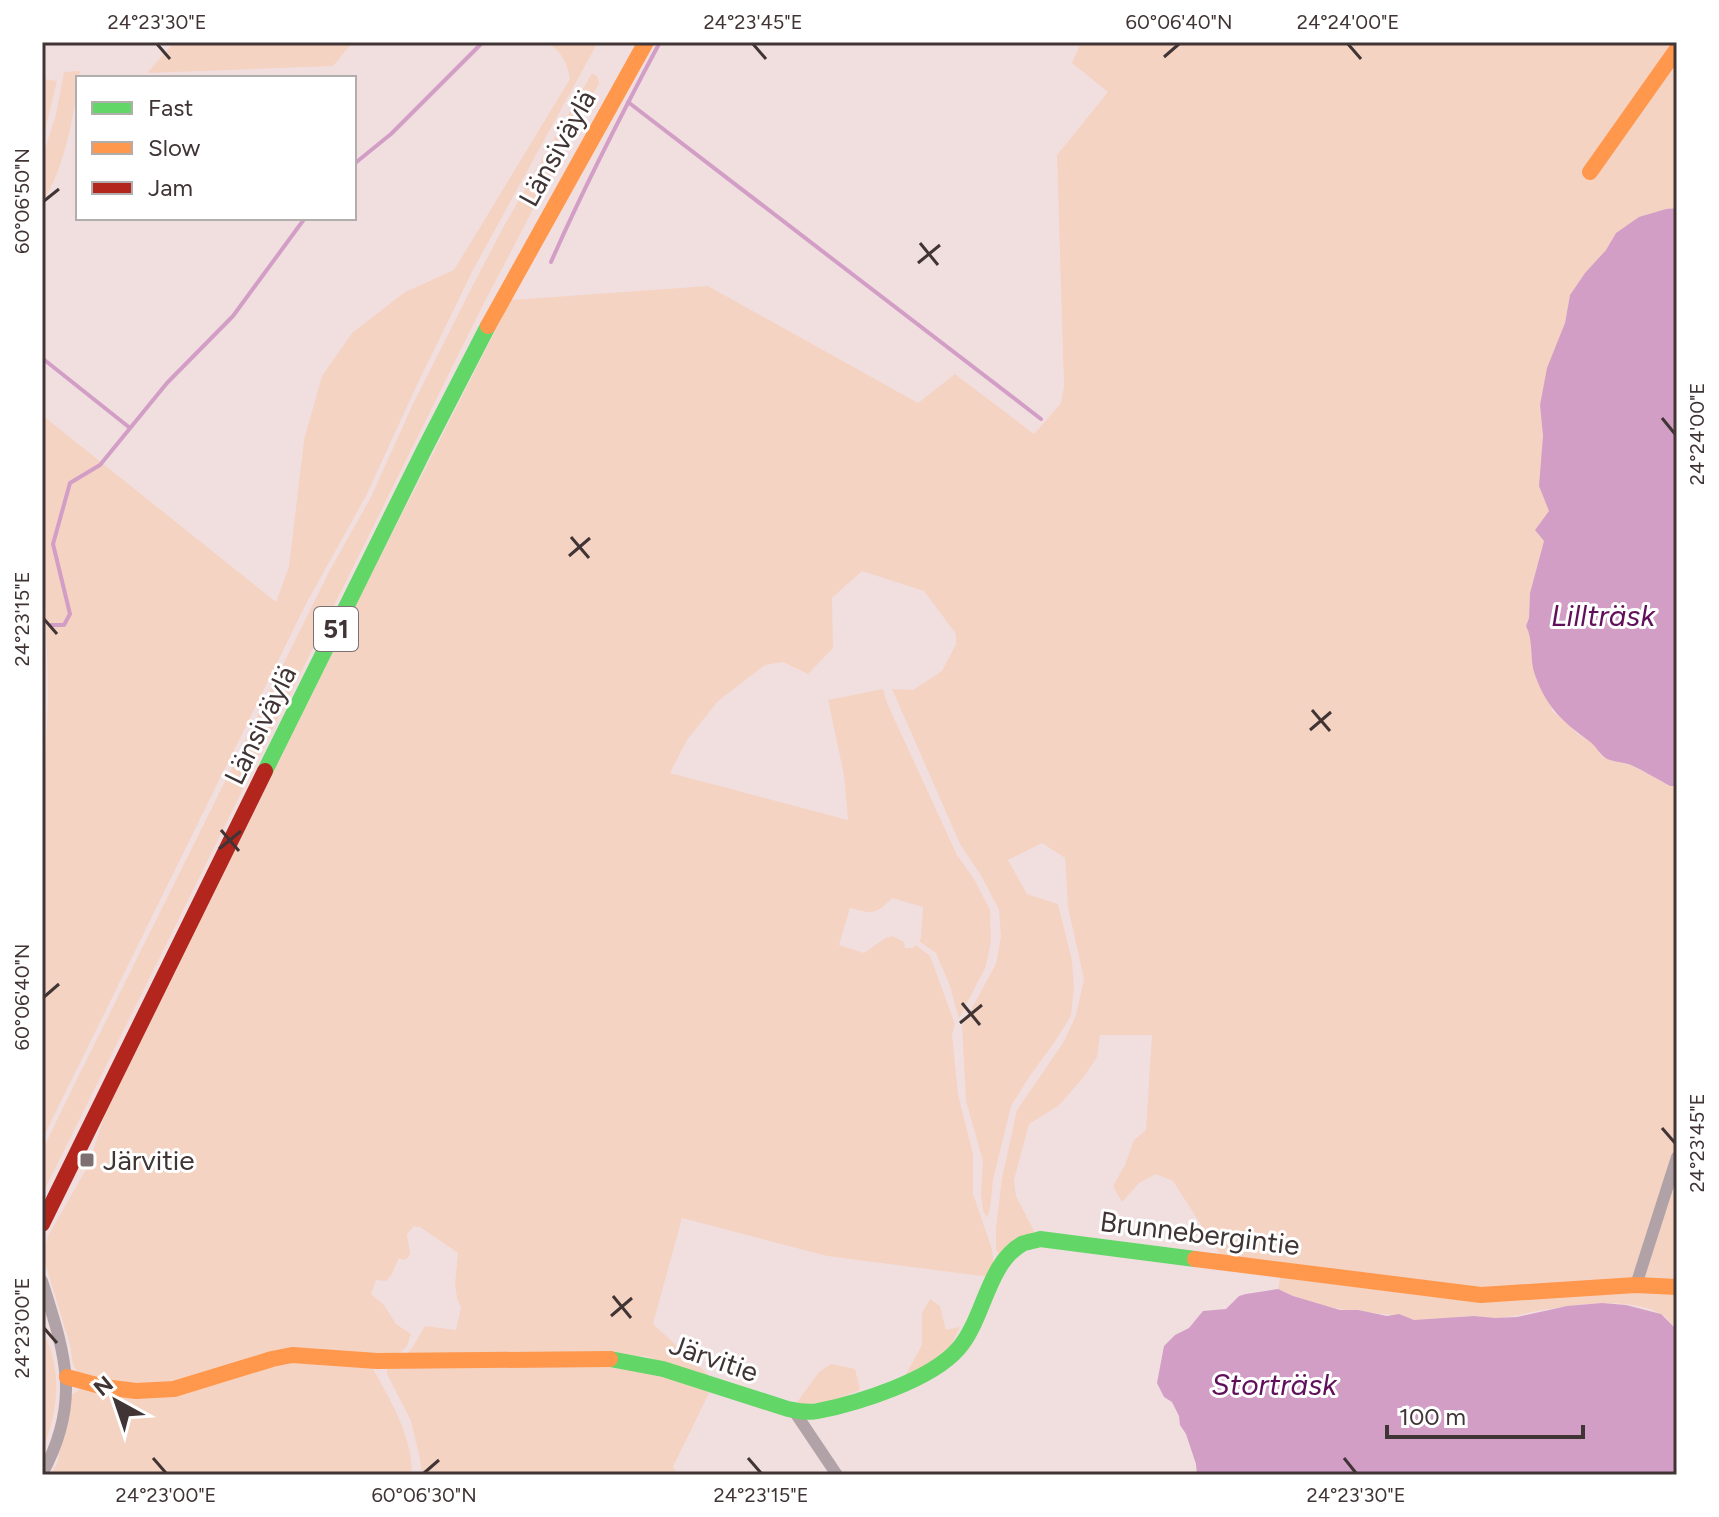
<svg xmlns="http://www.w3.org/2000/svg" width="1719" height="1517" font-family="Figtree,sans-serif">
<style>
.green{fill:#f5d3c2}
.water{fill:#d29ec6}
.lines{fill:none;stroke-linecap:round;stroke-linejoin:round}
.stream{stroke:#d29ec6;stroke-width:4}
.street{stroke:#b0a2a6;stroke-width:12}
.fast{stroke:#63d668;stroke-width:16}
.slow{stroke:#ff974d;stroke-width:16}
.jam{stroke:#b3261e;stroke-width:16}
.ticks{fill:none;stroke:#403435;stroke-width:3}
.poi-dot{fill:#7e7071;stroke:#fff;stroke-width:3}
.labels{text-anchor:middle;stroke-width:6;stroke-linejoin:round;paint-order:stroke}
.shield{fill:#fff;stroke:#797172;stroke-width:2}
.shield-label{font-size:26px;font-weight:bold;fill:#403435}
.street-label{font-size:28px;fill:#403435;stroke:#fff}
.poi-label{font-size:28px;fill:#403435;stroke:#fff;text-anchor:start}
.water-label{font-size:30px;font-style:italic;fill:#600f5a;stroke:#fff}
.neatline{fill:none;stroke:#403435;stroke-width:3}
.ticks-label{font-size:20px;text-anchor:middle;fill:#403435}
</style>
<rect width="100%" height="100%" fill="#f1dfe0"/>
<!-- green -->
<path class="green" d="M 174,42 L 353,42 L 333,66 L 147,73 Z
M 547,42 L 598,42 L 474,268 L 417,385 L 366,496 L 307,602 L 42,1140 L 42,849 L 48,698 L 46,611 L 42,576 L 42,415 L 276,602 L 289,567 L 304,440 L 322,376 L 352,333 L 405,292 L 454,270 L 570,79 C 567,61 561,52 547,42 Z
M 1081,42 L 1677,42 L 1677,208 L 1666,209 L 1616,233 L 1606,250 L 1585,273 L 1570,295 L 1565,322 L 1540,405 L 1543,436 L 1542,460 L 1549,511 L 1535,530 L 1544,541 L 1530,593 L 1529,618 L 1526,626 L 1531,636 L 1531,654 L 1553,712 L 1565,721 L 1578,734 L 1592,743 L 1604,758 L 1631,765 L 1670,786 L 1677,786 L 1677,1330 C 1672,1324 1666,1317 1659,1313 C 1626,1296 1572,1305 1537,1311 C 1523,1314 1510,1318 1495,1318 C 1487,1318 1479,1316 1470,1316 C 1452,1317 1433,1322 1415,1320 C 1409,1319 1403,1315 1397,1315 C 1357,1313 1315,1308 1278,1289 L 1280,1277 L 1230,1270 L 1173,1181 L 1156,1174 L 1139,1183 L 1122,1202 L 1113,1186 L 1125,1165 L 1134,1140 L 1146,1130 L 1152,1035 L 1100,1035 L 1097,1057 L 1083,1078 L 1058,1106 L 1029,1124 L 1014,1180 L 1016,1196 L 1035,1233 L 1001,1259 L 996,1249 L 996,1228 L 1002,1178 L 1017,1110 L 1063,1043 L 1076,1015 L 1084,979 L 1068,907 L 1065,858 L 1042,843 L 1008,860 L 1027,894 L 1058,904 L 1072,960 L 1074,987 L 1071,1016 L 1054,1043 L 1029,1077 L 1011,1106 L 993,1180 L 990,1209 L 987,1218 L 983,1211 L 981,1193 L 983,1161 L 966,1101 L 962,1026 L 996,964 L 1001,937 L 999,910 L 982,877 L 960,844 L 892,689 L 913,690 L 942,671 L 956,644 L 956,634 L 924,591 L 862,571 L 832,598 L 833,648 L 808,674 L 783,662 L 765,665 L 718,701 L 687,740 L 670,773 L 848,820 L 844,775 L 828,700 L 883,689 L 887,703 L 957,855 L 974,879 L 990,910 L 991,941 L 986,966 L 959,1019 L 950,986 L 936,953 L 919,941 L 921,938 L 923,907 L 892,898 C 876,915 872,914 850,908 L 839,945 L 864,953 L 884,939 L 892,936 L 904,942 L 905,948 L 913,948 L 916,945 L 930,956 L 955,1024 L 952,1035 L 958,1094 L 973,1154 L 973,1194 L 992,1249 L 994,1266 L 989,1277 L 827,1256 L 682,1218 L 653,1324 L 715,1381 L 645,1356 L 404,1357 L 412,1348 L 425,1326 L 456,1330 L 461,1307 L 457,1298 L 455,1284 L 458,1253 L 420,1227 L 414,1226 L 407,1234 L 410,1253 L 408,1258 L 403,1260 L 399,1258 L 392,1274 L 386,1281 L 376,1280 L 371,1294 L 384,1305 L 396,1324 L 411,1334 L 407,1346 L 397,1356 L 310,1351 L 177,1384 L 133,1387 L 78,1374 L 73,1364 L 70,1345 L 43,1256 L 45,1245 L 49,1234 L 88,1166 L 105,1114 L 364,589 L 511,300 L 708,286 L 918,403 L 955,374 L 1034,434 L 1061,403 L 1064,386 L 1057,155 L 1108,92 L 1072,63 Z
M 80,71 C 74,115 66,164 42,204 L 42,159 L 56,114 L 64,72 Z
M 592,73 L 597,76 L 599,83 L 482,307 L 42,1195 L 42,1151 L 76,1081 L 330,570 L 370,499 L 413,404 L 472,287 L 504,226 Z
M 44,79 L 57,81 L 42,143 L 42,96 Z
M 930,1299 L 940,1306 L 946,1330 L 960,1327 L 950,1347 L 934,1360 L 905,1376 L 922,1345 L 922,1313 Z
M 42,1330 C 64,1370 58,1411 42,1452 Z
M 294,1359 L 371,1365 C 390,1400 412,1434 412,1475 L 50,1475 L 57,1464 L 71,1395 L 84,1387 L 139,1395 Z
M 611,1361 L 711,1389 L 673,1467 L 679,1475 L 422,1475 L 420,1459 L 411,1421 L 387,1374 L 387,1369 Z
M 831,1364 L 855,1369 L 860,1390 L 827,1403 L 795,1405 L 819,1372 Z"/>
<!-- water -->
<path class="water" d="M 1677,208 L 1677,786 L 1670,786 C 1657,779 1644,771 1631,765 C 1623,762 1614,762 1607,759 C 1600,755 1596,746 1589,741 C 1562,721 1547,708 1535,675 C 1529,659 1534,641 1526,626 L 1529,618 L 1530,593 L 1544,541 L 1535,530 L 1549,511 L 1539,486 L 1543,436 L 1540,405 L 1547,368 L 1565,323 L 1570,295 L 1585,273 L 1606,250 L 1616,233 L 1639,217 L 1666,209 Z
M 1278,1289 L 1293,1296 L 1340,1310 L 1358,1310 L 1387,1316 L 1399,1314 L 1414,1320 L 1474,1316 L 1495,1318 L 1517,1317 L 1567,1306 L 1602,1303 L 1626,1305 L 1661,1314 L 1677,1330 L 1677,1475 L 1197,1475 L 1196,1464 L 1186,1434 L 1180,1425 L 1179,1416 L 1172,1402 L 1164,1397 L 1157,1383 L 1164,1346 L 1175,1335 L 1189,1328 L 1203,1311 L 1226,1309 L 1239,1296 L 1246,1294 Z"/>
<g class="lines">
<!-- stream -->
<path class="stream" d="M 1053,42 L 1054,43
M 628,102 L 1041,419
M 354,164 L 391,134 L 483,42
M 551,262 C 584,187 621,115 660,42
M 42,358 L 130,428
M 51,625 L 64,625 L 70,614 L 53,544 L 70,483 L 100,465 L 167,383 L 233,316 L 305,218"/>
<!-- street -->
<path class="street" d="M 42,1281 C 65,1354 82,1401 42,1474
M 1636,1285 L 1677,1157
M 794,1411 L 837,1475"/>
<!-- fast -->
<path class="fast" d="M 265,771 L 424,450 L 488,326
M 610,1359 L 663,1369 L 788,1409 C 798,1411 808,1413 818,1411 C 859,1403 931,1380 958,1349 C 984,1320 987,1264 1022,1244 C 1027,1242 1034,1241 1040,1239 L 1195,1259"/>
<!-- slow -->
<path class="slow" d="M 1590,172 L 1677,49
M 488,326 L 646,42
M 1195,1259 L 1481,1295 L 1636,1285 L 1677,1287
M 67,1377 L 104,1387 L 136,1391 L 174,1389 L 272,1359 L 292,1355 L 377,1361 L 610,1359"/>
<!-- jam -->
<path class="jam" d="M 42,1224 L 265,771"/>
</g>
<!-- ticks -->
<path class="ticks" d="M 157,44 L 170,59M 753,44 L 766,59M 1348,44 L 1361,59M 1164,57 L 1179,44M 44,201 L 59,189M 920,243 L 938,265M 918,263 L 940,245M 1662,418 L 1675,434M 571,537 L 589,558M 569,556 L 590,538M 44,619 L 57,634M 1312,710 L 1330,731M 1310,730 L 1331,712M 221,830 L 239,851M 219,849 L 241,831M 44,997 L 59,984M 962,1003 L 980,1025M 960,1023 L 982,1005M 1662,1128 L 1675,1143M 613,1296 L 631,1318M 611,1316 L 632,1298M 44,1328 L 57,1343M 153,1458 L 166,1473M 748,1458 L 761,1473M 1344,1458 L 1356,1473M 424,1473 L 439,1460"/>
<!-- markers -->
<rect class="poi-dot" x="79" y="1152" width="16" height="16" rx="4"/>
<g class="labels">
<!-- shield labels -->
<rect class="shield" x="314" y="607" width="44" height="44" rx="6"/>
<g class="shield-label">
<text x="336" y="638">51</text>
</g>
<!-- street labels -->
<g class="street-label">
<text transform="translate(557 148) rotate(-61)" y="10">Länsiväylä</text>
<text transform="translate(260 725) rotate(-64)" y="10">Länsiväylä</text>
<text transform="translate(1200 1233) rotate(7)" y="10">Brunnebergintie</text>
<text transform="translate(714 1358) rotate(19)" y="10">Järvitie</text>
</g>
<!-- poi labels -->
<g class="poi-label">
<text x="103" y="1170">Järvitie</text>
</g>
<!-- water labels -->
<g class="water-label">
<text x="1603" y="626">Lillträsk</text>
<text x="1274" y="1395">Storträsk</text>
</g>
</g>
<!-- border -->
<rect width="1719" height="1517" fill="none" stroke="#ffffff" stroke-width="88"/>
<!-- legend -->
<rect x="76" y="76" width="280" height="144" fill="#ffffff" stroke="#b3aeae" stroke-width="2"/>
<rect x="92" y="102" width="40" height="12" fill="#63d668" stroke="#b3aeae" stroke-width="2"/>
<text x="148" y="116" font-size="24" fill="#403435">Fast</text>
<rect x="92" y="142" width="40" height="12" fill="#ff974d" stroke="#b3aeae" stroke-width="2"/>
<text x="148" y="156" font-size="24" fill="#403435">Slow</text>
<rect x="92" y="182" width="40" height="12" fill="#b3261e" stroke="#b3aeae" stroke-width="2"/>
<text x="148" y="196" font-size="24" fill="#403435">Jam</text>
<!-- north arrow -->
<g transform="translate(116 1401) rotate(320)" stroke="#ffffff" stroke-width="6" paint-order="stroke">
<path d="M0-6L14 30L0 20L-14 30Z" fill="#403435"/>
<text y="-12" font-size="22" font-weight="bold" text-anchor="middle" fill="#403435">N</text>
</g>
<!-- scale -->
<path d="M1387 1425v12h196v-12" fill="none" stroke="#403435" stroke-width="4"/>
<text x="1399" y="1425" font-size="24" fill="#403435" stroke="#ffffff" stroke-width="6" paint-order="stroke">100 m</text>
<rect x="44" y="44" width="1631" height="1429" class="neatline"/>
<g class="ticks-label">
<text x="157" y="29">24°23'30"E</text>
<text x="753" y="29">24°23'45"E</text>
<text x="1179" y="29">60°06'40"N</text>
<text x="1348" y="29">24°24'00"E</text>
<text transform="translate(22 201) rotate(-90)" y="7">60°06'50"N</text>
<text transform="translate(1697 434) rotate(-90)" y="7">24°24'00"E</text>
<text transform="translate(22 619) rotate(-90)" y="7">24°23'15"E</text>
<text transform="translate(22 997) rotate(-90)" y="7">60°06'40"N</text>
<text transform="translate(1697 1143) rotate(-90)" y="7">24°23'45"E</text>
<text transform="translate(22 1328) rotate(-90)" y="7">24°23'00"E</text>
<text x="166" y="1502">24°23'00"E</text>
<text x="424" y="1502">60°06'30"N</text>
<text x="761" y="1502">24°23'15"E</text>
<text x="1356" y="1502">24°23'30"E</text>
</g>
</svg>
